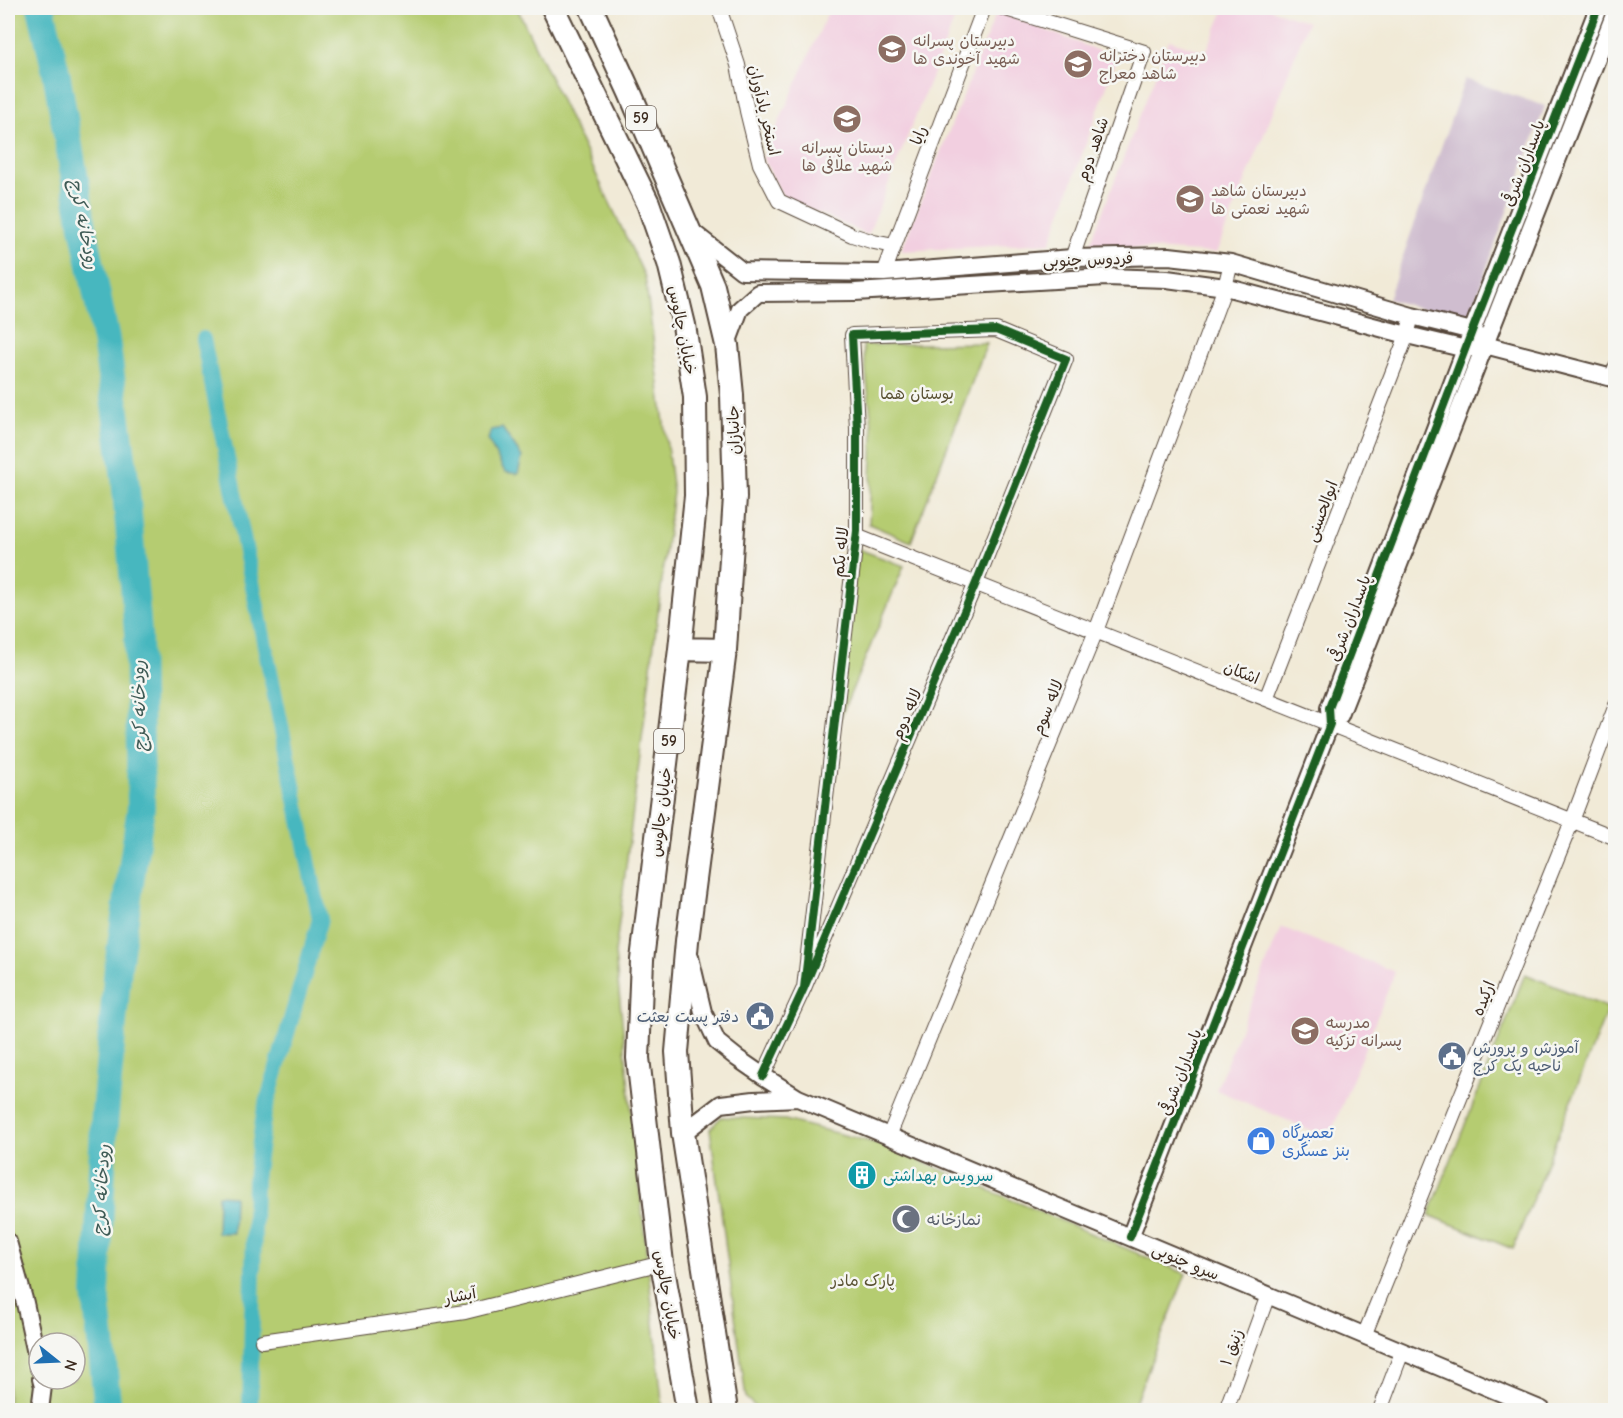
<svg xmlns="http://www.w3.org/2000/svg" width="1623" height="1418" font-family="'Comic Neue','Playpen Sans Arabic',sans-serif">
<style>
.built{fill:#f2cfe0}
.industrial{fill:#cfbdcf}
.green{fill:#b5cc71;stroke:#787b48;stroke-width:1.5;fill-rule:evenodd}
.water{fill:#47b7bf;stroke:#41706e;stroke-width:1.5}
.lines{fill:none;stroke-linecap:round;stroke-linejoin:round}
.canal{stroke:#47b7bf;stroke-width:16}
.river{stroke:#47b7bf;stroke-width:28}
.minor-casing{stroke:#56473a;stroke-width:16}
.tertiary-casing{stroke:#56473a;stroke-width:20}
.trunk-casing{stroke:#56473a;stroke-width:26}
.minor{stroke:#fff;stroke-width:14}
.tertiary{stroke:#fff;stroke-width:16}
.trunk{stroke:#fff;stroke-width:22}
.cycleway-casing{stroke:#f6f6f2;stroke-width:11}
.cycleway{stroke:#1b5e20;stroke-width:8}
.labels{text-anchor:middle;stroke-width:5;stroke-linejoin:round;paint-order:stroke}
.shield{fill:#f6f6f2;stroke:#73675e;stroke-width:1.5}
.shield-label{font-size:15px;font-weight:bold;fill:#3b2a1e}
.education-label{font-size:16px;fill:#785e54;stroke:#f6f6f2;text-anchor:start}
.street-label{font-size:16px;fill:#3b2a1e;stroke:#f6f6f2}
.park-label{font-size:16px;fill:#5a5233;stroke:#f6f6f2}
.service-label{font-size:16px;fill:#4e5e75;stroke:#f6f6f2;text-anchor:end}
.shop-label{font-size:16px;fill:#366cbe;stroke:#f6f6f2;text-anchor:start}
.culture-label{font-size:16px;fill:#0d838f;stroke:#f6f6f2;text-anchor:start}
.worship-label{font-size:16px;fill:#5b616d;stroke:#f6f6f2;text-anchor:start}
.water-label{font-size:18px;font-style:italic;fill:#3f5b56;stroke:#f6f6f2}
</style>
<rect width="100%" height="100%" fill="#f6f6f2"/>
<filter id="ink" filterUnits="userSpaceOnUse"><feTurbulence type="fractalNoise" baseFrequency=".0167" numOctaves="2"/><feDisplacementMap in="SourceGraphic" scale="12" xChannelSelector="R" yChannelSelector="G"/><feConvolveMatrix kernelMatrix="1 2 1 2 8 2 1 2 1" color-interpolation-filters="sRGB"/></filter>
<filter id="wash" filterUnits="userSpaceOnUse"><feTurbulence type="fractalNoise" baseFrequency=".008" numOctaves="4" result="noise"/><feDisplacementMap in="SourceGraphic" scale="24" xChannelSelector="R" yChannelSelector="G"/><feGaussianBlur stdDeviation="1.35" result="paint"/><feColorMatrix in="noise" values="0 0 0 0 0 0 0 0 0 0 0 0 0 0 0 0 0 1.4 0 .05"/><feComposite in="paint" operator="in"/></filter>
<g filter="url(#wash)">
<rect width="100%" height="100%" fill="#f1ead7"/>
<!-- built -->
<path class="built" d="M 830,8 L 959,8 L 868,235 L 783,197 L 763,158 Z
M 1225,8 L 1268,8 L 1308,22 L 1252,165 L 1216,253 L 1134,248 L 1087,252 L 1169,40 L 1206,52 Z
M 997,11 L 1117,58 L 1050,243 L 901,251 Z
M 1281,927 L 1395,972 L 1329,1138 L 1216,1090 Z"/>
<!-- industrial -->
<path class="industrial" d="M 1465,79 L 1545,106 L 1467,323 L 1388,299 Z"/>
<!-- green -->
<path class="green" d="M 8,8 L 517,8 L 645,277 L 673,492 L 615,954 L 663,1410 L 8,1410 ZM 39,1343 L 75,1343 L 75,1379 L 39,1379 Z
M 987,343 L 911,542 L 869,524 L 873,434 L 863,345 Z
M 858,549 L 904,566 L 834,733 Z
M 1525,974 L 1608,1008 L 1513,1249 L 1429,1215 Z
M 721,1117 L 785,1120 L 883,1145 L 1186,1274 L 1132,1410 L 759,1410 L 746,1398 L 710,1129 Z"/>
<!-- water -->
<path class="water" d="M 502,428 L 522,457 L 518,474 L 505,472 L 488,440 L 491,430 Z
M 218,1195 L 234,1196 L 233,1233 L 217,1233 Z"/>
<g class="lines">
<!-- canal -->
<path class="canal" d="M 203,339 L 320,919 L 264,1113 L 255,1179 L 250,1410"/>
<!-- river -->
<path class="river" d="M 41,8 L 56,72 L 83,226 L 106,340 L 125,478 L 138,633 L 141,807 L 118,966 L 104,1125 L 96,1294 L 108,1410"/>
</g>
</g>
<g filter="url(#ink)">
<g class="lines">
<!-- minor casing -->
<g class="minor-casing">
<path id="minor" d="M 719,8 L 738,65 L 747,111 L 760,164 L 779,201 L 852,235 L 874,242 L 894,246
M 1003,8 L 1144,52 L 1072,258
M 884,273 L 984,8
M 1611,378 L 1616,366
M 856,536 L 1616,838
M 1266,699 L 1407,335 L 1412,316
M 763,1076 L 804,988 L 976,583 L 1066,359 L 996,330 L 852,335 L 857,428 L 857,531 L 804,988
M 889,1136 L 1096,631 L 1225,287 L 1231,263
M 1364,1336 L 1572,821 L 1616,705
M 262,1341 L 465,1312 L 662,1263
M 1226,1410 L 1268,1295
M 1380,1410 L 1402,1352"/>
</g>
<!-- tertiary casing -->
<g class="tertiary-casing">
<path id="tertiary" d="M 690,230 L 742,271 L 884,273 L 1072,258 L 1169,256 L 1231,263 L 1412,316 L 1472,331 L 1479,338
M 727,344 L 740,309 L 758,293 L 855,292 L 1106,277 L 1167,279 L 1225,287 L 1407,335 L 1466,349 L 1485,345 L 1616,379
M 1330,724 L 1340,715 L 1616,10
M 690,957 L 703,1012 L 717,1042 L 737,1058 L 763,1076 L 798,1098 L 1542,1410
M 683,1133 L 721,1104 L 754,1100 L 798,1098
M 1130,1237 L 1330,724 L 1329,708 L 1472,331 L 1598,8
M 8,1242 L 25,1303 L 39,1368
M 40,1410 L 43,1386 L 41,1379"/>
</g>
<!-- trunk casing -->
<g class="trunk-casing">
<path id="trunk" d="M 553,8 L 648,203 L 669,263 L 684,325 L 695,397 L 696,496 L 680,649 L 642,960 L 638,1058 L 662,1263 L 688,1410
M 591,8 L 630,93 L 713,286 L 727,345 L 732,395 L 735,497 L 725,650 L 687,941 L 677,1052 L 683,1133 L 726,1410
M 680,649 L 725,650"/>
</g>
<!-- minor -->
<use href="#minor" class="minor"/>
<!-- tertiary -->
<use href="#tertiary" class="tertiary"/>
<!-- trunk -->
<use href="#trunk" class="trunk"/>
<!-- cycleway casing -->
<g class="cycleway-casing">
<path id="cycleway" d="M 763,1076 L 804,988 L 976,583 L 1066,359 L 996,330 L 852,335 L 857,428 L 857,531 L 804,988
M 1130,1237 L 1330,724 L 1329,708 L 1472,331 L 1598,8"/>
</g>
<!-- cycleway -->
<use href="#cycleway" class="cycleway"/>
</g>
</g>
<!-- icons -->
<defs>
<g id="school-disc" transform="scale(1.5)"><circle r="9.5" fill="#8d6e63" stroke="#f6f6f2"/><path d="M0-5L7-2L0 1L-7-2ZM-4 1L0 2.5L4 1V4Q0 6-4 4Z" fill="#fff"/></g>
<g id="civic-disc" transform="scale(1.5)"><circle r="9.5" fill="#5c6f8a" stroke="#f6f6f2"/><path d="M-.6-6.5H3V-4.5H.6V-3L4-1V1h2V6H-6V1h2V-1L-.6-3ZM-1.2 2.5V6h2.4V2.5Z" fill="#fff"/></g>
<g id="shop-disc" transform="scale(1.5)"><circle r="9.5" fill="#3f7fe0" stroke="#f6f6f2"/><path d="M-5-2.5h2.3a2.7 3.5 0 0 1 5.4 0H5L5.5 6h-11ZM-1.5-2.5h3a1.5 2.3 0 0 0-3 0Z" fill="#fff"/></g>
<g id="building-disc" transform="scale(1.5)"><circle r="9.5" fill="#0f9aa8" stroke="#f6f6f2"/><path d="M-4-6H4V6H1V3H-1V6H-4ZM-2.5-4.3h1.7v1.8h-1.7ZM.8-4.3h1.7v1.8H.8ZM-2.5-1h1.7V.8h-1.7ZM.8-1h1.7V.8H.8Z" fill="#fff"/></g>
<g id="mosque-disc" transform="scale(1.5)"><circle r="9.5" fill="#6b7280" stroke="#f6f6f2"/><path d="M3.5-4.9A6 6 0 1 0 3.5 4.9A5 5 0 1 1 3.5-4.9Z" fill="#fff"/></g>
</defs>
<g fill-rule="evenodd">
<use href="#school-disc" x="892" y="49"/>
<use href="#school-disc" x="1078" y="64"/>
<use href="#school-disc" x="847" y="119"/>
<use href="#school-disc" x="1190" y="199"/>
<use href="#civic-disc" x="760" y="1016"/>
<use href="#school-disc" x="1305" y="1031"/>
<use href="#civic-disc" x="1452" y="1056"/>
<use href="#shop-disc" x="1261" y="1141"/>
<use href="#building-disc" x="862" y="1175"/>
<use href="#mosque-disc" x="906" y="1219"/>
</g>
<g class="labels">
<!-- shield labels -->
<g class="shield">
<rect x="626" y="106" width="30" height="24" rx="4.5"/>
<rect x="654" y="729" width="30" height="24" rx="4.5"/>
</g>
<g class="shield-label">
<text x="641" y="123">59</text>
<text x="669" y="746">59</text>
</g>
<!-- education labels -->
<g class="education-label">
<text x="913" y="46">دبیرستان پسرانه<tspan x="913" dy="18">شهید آخوندی ها</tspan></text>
<text x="1099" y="61">دبیرستان دخترانه<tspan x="1099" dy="18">شاهد معراج</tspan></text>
<text x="847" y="153" text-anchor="middle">دبستان پسرانه<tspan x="847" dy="18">شهید علافی ها</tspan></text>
<text x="1211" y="196">دبیرستان شاهد<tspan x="1211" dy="18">شهید نعمتی ها</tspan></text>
<text x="1326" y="1028">مدرسه<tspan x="1326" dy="18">پسرانه تزکیه</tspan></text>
</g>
<!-- street labels -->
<g class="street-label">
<text transform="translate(765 110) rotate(77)" y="6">استخر یادآوران</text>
<text transform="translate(918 135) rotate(-69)" y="6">رایا</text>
<text transform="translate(1092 149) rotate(-71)" y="6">شاهد دوم</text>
<text transform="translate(1523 163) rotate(-69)" y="6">پاسداران شرقی</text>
<text transform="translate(1088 259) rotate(-2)" y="6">فردوس جنوبی</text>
<text transform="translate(683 330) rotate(79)" y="6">خیابان چالوس</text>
<text transform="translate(733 430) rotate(-92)" y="6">جانبازان</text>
<text transform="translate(1321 511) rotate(-69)" y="6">ابوالحسنی</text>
<text transform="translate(840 552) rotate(-84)" y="6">لاله یکم</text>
<text transform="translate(1349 618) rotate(-69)" y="6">پاسداران شرقی</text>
<text transform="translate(1242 672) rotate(22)" y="6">اشکان</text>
<text transform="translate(1047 707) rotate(-68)" y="6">لاله سوم</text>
<text transform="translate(906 714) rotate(-67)" y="6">لاله دوم</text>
<text transform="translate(660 812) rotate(-83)" y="6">خیابان چالوس</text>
<text transform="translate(1483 998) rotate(-68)" y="6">ارکیده</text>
<text transform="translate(1180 1072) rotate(-69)" y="6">پاسداران شرقی</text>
<text transform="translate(1186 1261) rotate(23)" y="6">سرو جنوبی</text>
<text transform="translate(460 1295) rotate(-11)" y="6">آبشار</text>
<text transform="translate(668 1295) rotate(80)" y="6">خیابان چالوس</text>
<text transform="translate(1231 1347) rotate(-70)" y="6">زنبق ۱</text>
</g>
<!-- park labels -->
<g class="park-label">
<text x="917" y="399">بوستان هما</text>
<text x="863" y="1286">پارک مادر</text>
</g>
<!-- service labels -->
<g class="service-label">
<text x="739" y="1022">دفتر پست بعثت</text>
<text x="1473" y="1053" text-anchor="start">آموزش و پرورش<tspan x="1473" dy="18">ناحیه یک کرج</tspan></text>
</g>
<!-- shop labels -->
<g class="shop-label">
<text x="1282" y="1138">تعمیرگاه<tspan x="1282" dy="18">بنز عسگری</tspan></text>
</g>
<!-- culture labels -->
<g class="culture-label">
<text x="883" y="1181">سرویس بهداشتی</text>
</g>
<!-- worship labels -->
<g class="worship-label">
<text x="927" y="1225">نمازخانه</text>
</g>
<!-- water labels -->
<g class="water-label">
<text transform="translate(84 224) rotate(79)" y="6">رودخانه کرج</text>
<text transform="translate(139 706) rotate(-91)" y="6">رودخانه کرج</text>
<text transform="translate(101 1190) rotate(-87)" y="6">رودخانه کرج</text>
</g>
</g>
<!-- margin -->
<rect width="1623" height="1418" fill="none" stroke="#f6f6f2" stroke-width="30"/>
<!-- north arrow -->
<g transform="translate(57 1361) rotate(108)"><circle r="28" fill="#f6f6f2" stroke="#aba49d" stroke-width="1.5"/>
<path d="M0-4.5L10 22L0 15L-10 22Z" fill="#1f6fb2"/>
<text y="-9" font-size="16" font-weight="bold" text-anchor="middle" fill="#3b2a1e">N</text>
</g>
</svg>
